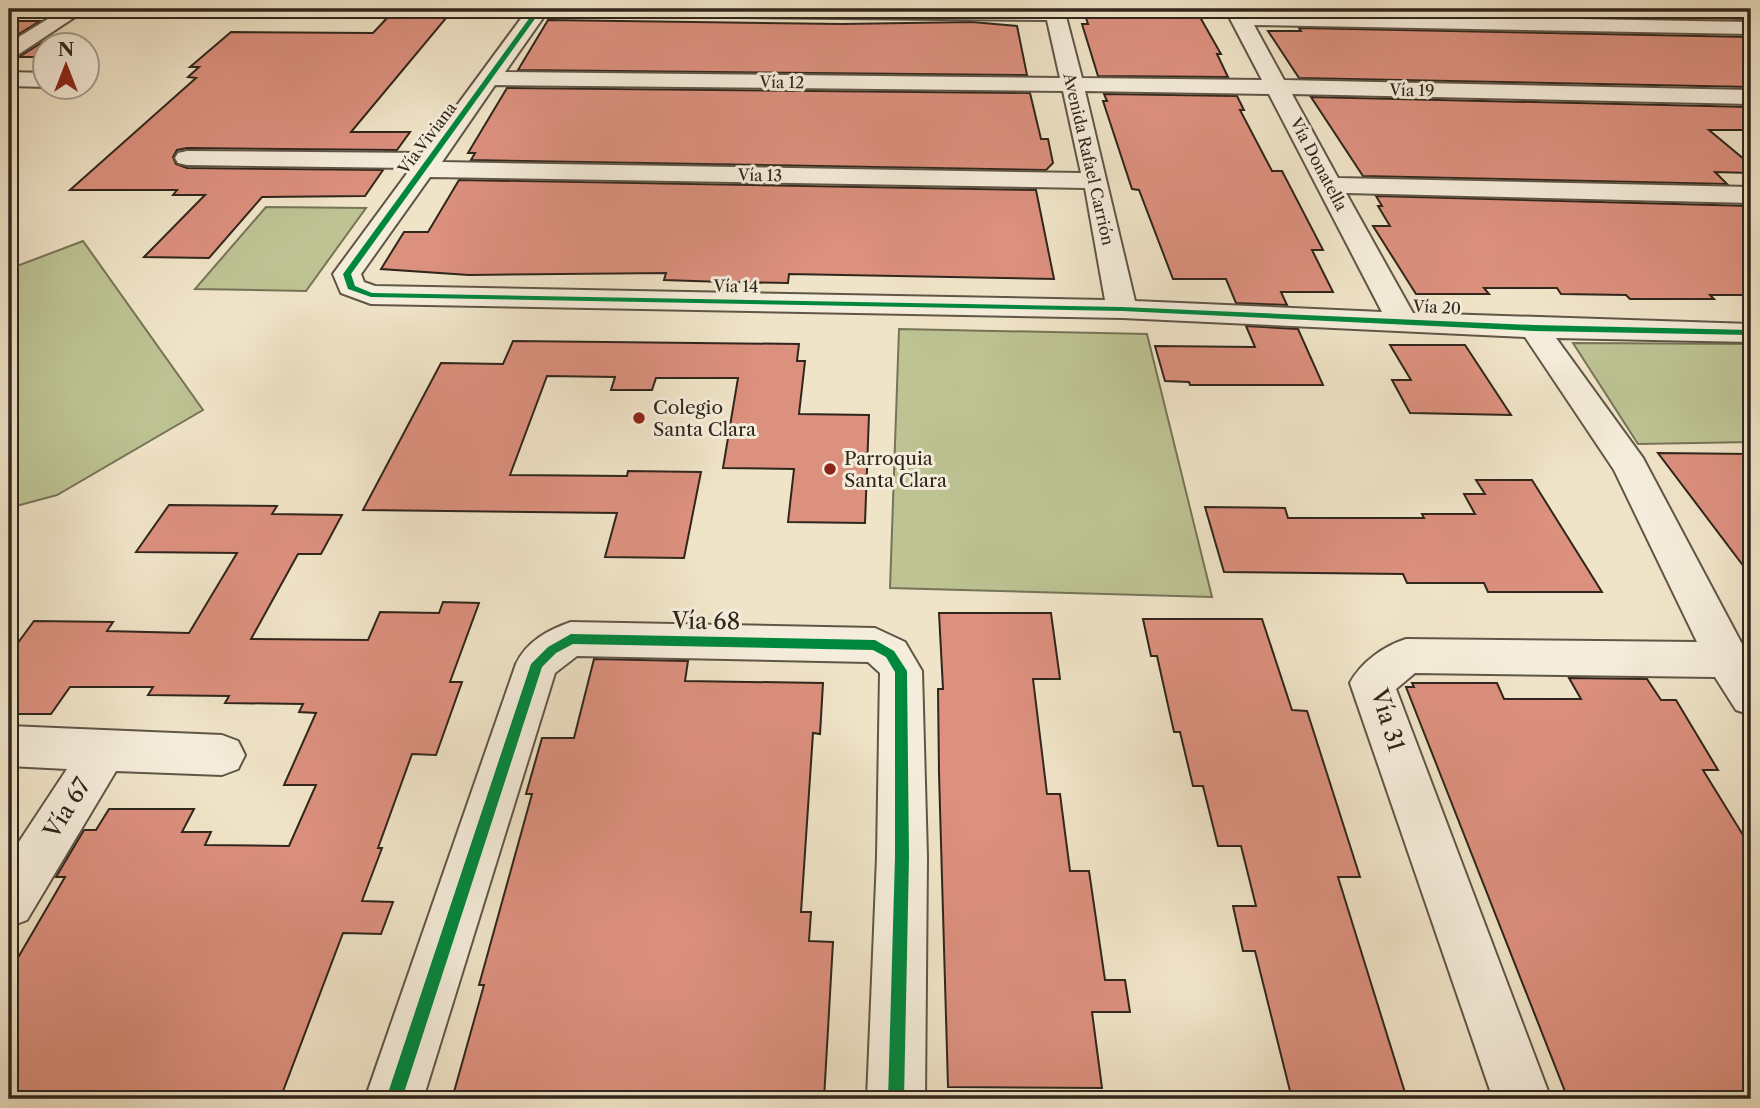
<svg xmlns="http://www.w3.org/2000/svg" width="1760" height="1108" font-family="'Libre Caslon Text',serif">
<style>
.green{fill:#bdc393;stroke:#767458;stroke-width:2}
.building{fill:#dc907e;stroke:#30261c;stroke-width:2}
.lines{fill:none;stroke-linecap:round;stroke-linejoin:round}
.minor-casing{stroke:#605647;stroke-width:4}
.minor{fill:#f5eddb;fill-rule:evenodd}
.cycleway-casing{stroke:#f5eddb;stroke-width:5}
.cycleway{fill:#00873e;fill-rule:evenodd}
.poi-dot{fill:#8f2418;stroke:#f5eddb;stroke-width:2.5}
.labels{text-anchor:middle;stroke-width:6;stroke-linejoin:round;paint-order:stroke}
.far-street-label{font-size:16px;fill:#30261c;stroke:#f5eddb}
.poi-label{font-size:19px;fill:#30261c;stroke:#f5eddb;text-anchor:start}
.near-street-label{font-size:23px;fill:#30261c;stroke:#f5eddb}
</style>
<rect width="100%" height="100%" fill="#f0e4c8"/>
<filter id="stains"><feTurbulence type="fractalNoise" baseFrequency=".00286" numOctaves="4"/><feColorMatrix values="0 0 0 0 .2 0 0 0 0 .09 0 0 0 0 .02 0 0 0 .5 -.17"/></filter>
<radialGradient id="worn" r=".72"><stop offset=".6" stop-color="#630" stop-opacity="0"/><stop offset="1" stop-color="#630" stop-opacity=".3"/></radialGradient>
<!-- green -->
<path class="green" d="M 266,207 L 366,208 L 306,291 L 195,289 Z
M 83,241 L 203,410 L 57,495 L 9,508 L 9,269 Z
M 899,329 L 1147,334 L 1212,597 L 890,588 Z
M 1573,343 L 1751,344 L 1751,442 L 1638,444 Z"/>
<!-- building -->
<path class="building" d="M 1459,9 L 1751,9 L 1751,19 L 1465,14 Z
M 1146,10 L 1196,10 L 1221,54 L 1217,54 L 1228,77 L 1098,76 L 1082,24 L 1088,24 L 1084,12 L 1147,12 Z
M 399,15 L 447,17 L 351,132 L 410,132 L 397,150 L 187,148 L 177,150 L 173,157 L 176,164 L 187,168 L 383,170 L 365,196 L 262,197 L 209,258 L 144,257 L 205,195 L 173,195 L 177,190 L 70,190 L 196,78 L 188,77 L 199,67 L 190,67 L 231,32 L 373,33 L 388,17 Z
M 548,20 L 842,24 L 972,22 L 1017,26 L 1027,75 L 518,70 Z
M 9,21 L 40,21 L 9,40 Z
M 1299,28 L 1751,37 L 1751,87 L 1299,78 L 1268,31 L 1301,31 Z
M 46,40 L 46,57 L 19,57 Z
M 507,88 L 1030,93 L 1041,139 L 1048,139 L 1053,163 L 1046,170 L 471,160 L 475,153 L 468,153 Z
M 1104,94 L 1237,96 L 1244,110 L 1240,110 L 1272,171 L 1282,171 L 1323,250 L 1312,250 L 1333,292 L 1281,292 L 1287,305 L 1236,303 L 1226,279 L 1173,279 L 1139,190 L 1132,189 L 1103,101 L 1107,101 Z
M 1311,97 L 1751,107 L 1751,130 L 1709,130 L 1751,165 L 1751,173 L 1715,172 L 1727,184 L 1363,176 Z
M 459,180 L 1036,190 L 1054,279 L 789,274 L 788,283 L 724,282 L 664,280 L 666,273 L 469,275 L 381,269 L 404,232 L 428,232 Z
M 1376,196 L 1751,206 L 1751,295 L 1710,295 L 1714,299 L 1630,299 L 1626,295 L 1561,294 L 1557,288 L 1484,288 L 1489,294 L 1416,294 L 1373,226 L 1390,226 L 1378,206 L 1382,206 Z
M 1246,326 L 1298,329 L 1323,385 L 1190,385 L 1189,382 L 1165,381 L 1155,346 L 1255,347 Z
M 513,341 L 799,344 L 797,361 L 805,361 L 799,414 L 869,415 L 865,523 L 788,522 L 794,469 L 723,468 L 738,378 L 656,378 L 652,390 L 611,390 L 615,377 L 547,376 L 510,475 L 627,476 L 628,471 L 701,472 L 684,558 L 605,557 L 617,513 L 363,510 L 441,363 L 503,364 Z
M 1390,345 L 1465,345 L 1511,415 L 1410,413 L 1392,380 L 1411,380 Z
M 1658,453 L 1751,454 L 1751,576 Z
M 1476,480 L 1532,480 L 1602,592 L 1488,592 L 1484,583 L 1407,583 L 1403,574 L 1224,572 L 1205,507 L 1285,508 L 1288,518 L 1424,518 L 1422,514 L 1475,514 L 1464,494 L 1485,494 Z
M 169,505 L 277,506 L 272,514 L 342,515 L 321,554 L 298,554 L 251,639 L 368,640 L 380,612 L 439,613 L 443,602 L 479,603 L 450,682 L 462,682 L 436,755 L 412,754 L 378,848 L 382,848 L 362,901 L 393,902 L 381,934 L 343,933 L 280,1099 L 9,1099 L 9,973 L 65,877 L 56,877 L 84,830 L 96,830 L 109,809 L 194,809 L 182,832 L 211,832 L 205,845 L 289,846 L 316,785 L 284,785 L 316,713 L 299,712 L 303,704 L 225,703 L 229,696 L 148,695 L 153,687 L 70,687 L 51,714 L 9,714 L 9,655 L 34,621 L 113,622 L 107,631 L 189,633 L 237,553 L 136,552 Z
M 939,613 L 1051,613 L 1060,679 L 1033,679 L 1047,794 L 1060,794 L 1070,871 L 1089,871 L 1105,980 L 1125,980 L 1130,1012 L 1092,1012 L 1102,1088 L 948,1087 L 939,773 L 938,689 L 943,689 Z
M 1143,619 L 1262,619 L 1292,710 L 1307,711 L 1360,877 L 1338,877 L 1407,1099 L 1292,1099 L 1255,951 L 1243,951 L 1233,906 L 1256,906 L 1241,846 L 1218,846 L 1203,786 L 1193,786 L 1180,732 L 1174,732 L 1157,656 L 1151,656 Z
M 594,659 L 688,661 L 685,681 L 823,683 L 820,734 L 813,733 L 801,912 L 811,912 L 809,941 L 833,942 L 824,1099 L 452,1099 L 484,985 L 479,985 L 532,794 L 526,794 L 542,738 L 574,738 Z
M 1569,678 L 1647,679 L 1661,700 L 1676,700 L 1718,770 L 1703,770 L 1751,848 L 1751,1099 L 1568,1099 L 1406,687 L 1414,687 L 1412,683 L 1497,683 L 1504,699 L 1581,699 Z"/>
<g class="lines">
<!-- minor casing -->
<g class="minor-casing">
<path id="minor" d="M 64,9 L 87,9 L 16,56 L 9,58 L 9,43 Z
M 528,9 L 1064,9 L 1082,78 L 1262,80 L 1225,9 L 1245,9 L 1247,13 L 1751,22 L 1751,34 L 1254,25 L 1284,80 L 1751,90 L 1751,104 L 1292,94 L 1338,178 L 1751,187 L 1751,203 L 1346,193 L 1413,313 L 1751,324 L 1751,342 L 1556,338 L 1643,458 L 1751,661 L 1751,715 L 1736,710 L 1715,677 L 1415,673 L 1396,689 L 1551,1099 L 1493,1099 L 1350,683 C 1361,662 1384,646 1406,639 L 1697,642 L 1614,470 L 1525,337 L 1122,318 L 371,304 L 341,293 L 333,274 L 411,168 L 187,165 L 178,163 L 175,158 L 178,153 L 187,151 L 422,153 ZM 545,15 L 1047,20 L 1060,78 L 505,72 ZM 495,85 L 1063,91 L 1081,173 L 442,162 ZM 1085,91 L 1269,94 L 1382,312 L 1135,301 ZM 430,177 L 1085,188 L 1105,300 L 375,286 L 364,282 L 361,274 Z
M 9,72 L 46,73 L 46,87 L 9,86 Z
M 571,622 L 875,628 L 905,642 L 922,671 L 927,857 L 925,1099 L 867,1099 L 877,857 L 880,673 L 868,662 L 577,656 L 555,673 L 423,1099 L 365,1099 L 516,664 C 527,641 548,630 571,622 Z
M 9,726 L 222,735 L 238,741 L 245,755 L 238,769 L 222,775 L 116,771 L 27,920 L 9,927 L 9,857 L 67,769 L 9,766 Z"/>
</g>
<!-- minor -->
<use href="#minor" class="minor"/>
<!-- cycleway casing -->
<g class="cycleway-casing">
<path id="cycleway" d="M 536,9 L 542,9 L 351,274 L 355,286 L 372,293 L 1122,307 L 1534,325 L 1751,330 L 1751,335 L 1534,331 L 1122,311 L 371,297 L 348,289 L 343,274 Z
M 571,634 L 875,640 L 894,651 L 907,671 L 909,857 L 904,1099 L 888,1099 L 895,857 L 895,672 L 886,657 L 873,650 L 573,644 L 556,653 L 542,667 L 402,1099 L 386,1099 L 531,664 L 548,647 Z"/>
</g>
<!-- cycleway -->
<use href="#cycleway" class="cycleway"/>
</g>
<!-- markers -->
<g class="poi-dot">
<circle cx="639" cy="418" r="7"/>
<circle cx="830" cy="469" r="7"/>
</g>
<g class="labels">
<!-- far-street labels -->
<g class="far-street-label">
<text transform="translate(782 82) rotate(1)" y="6">Vía 12</text>
<text transform="translate(1412 90) rotate(1)" y="6">Vía 19</text>
<text transform="translate(427 138) rotate(-53)" y="6">Vía Viviana</text>
<text transform="translate(1089 159) rotate(77)" y="6">Avenida Rafael Carrión</text>
<text transform="translate(1319 164) rotate(62)" y="6">Vía Donatella</text>
<text transform="translate(760 175) rotate(1)" y="6">Vía 13</text>
<text transform="translate(736 286) rotate(1)" y="6">Vía 14</text>
<text transform="translate(1437 307) rotate(3)" y="6">Vía 20</text>
</g>
<!-- poi labels -->
<g class="poi-label">
<text x="653" y="414">Colegio<tspan x="653" dy="22">Santa Clara</tspan></text>
<text x="844" y="465">Parroquia<tspan x="844" dy="22">Santa Clara</tspan></text>
</g>
<!-- near-street labels -->
<g class="near-street-label">
<text transform="translate(706 621) rotate(1)" y="8">Vía 68</text>
<text transform="translate(1388 720) rotate(73)" y="8">Vía 31</text>
<text transform="translate(67 808) rotate(-58)" y="8">Vía 67</text>
</g>
</g>
<!-- margin -->
<rect width="1760" height="1108" fill="none" stroke="#f0e4c8" stroke-width="35"/>
<rect x="10" y="10" width="1739" height="1087" fill="none" stroke="#30261c" stroke-width="3.5"/>
<rect x="18" y="18" width="1725" height="1073" fill="none" stroke="#30261c" stroke-width="2"/>
<!-- north arrow -->
<g transform="translate(66 66)"><circle r="33" fill="#f5eddb" stroke="#a69d8f" stroke-width="2"/>
<path d="M0-5L12 26L0 18L-12 26Z" fill="#8f2418"/>
<text y="-10" font-size="19" font-weight="bold" text-anchor="middle" fill="#30261c">N</text>
</g>
<rect width="100%" height="100%" filter="url(#stains)"/>
<rect width="100%" height="100%" fill="url(#worn)"/>
</svg>
